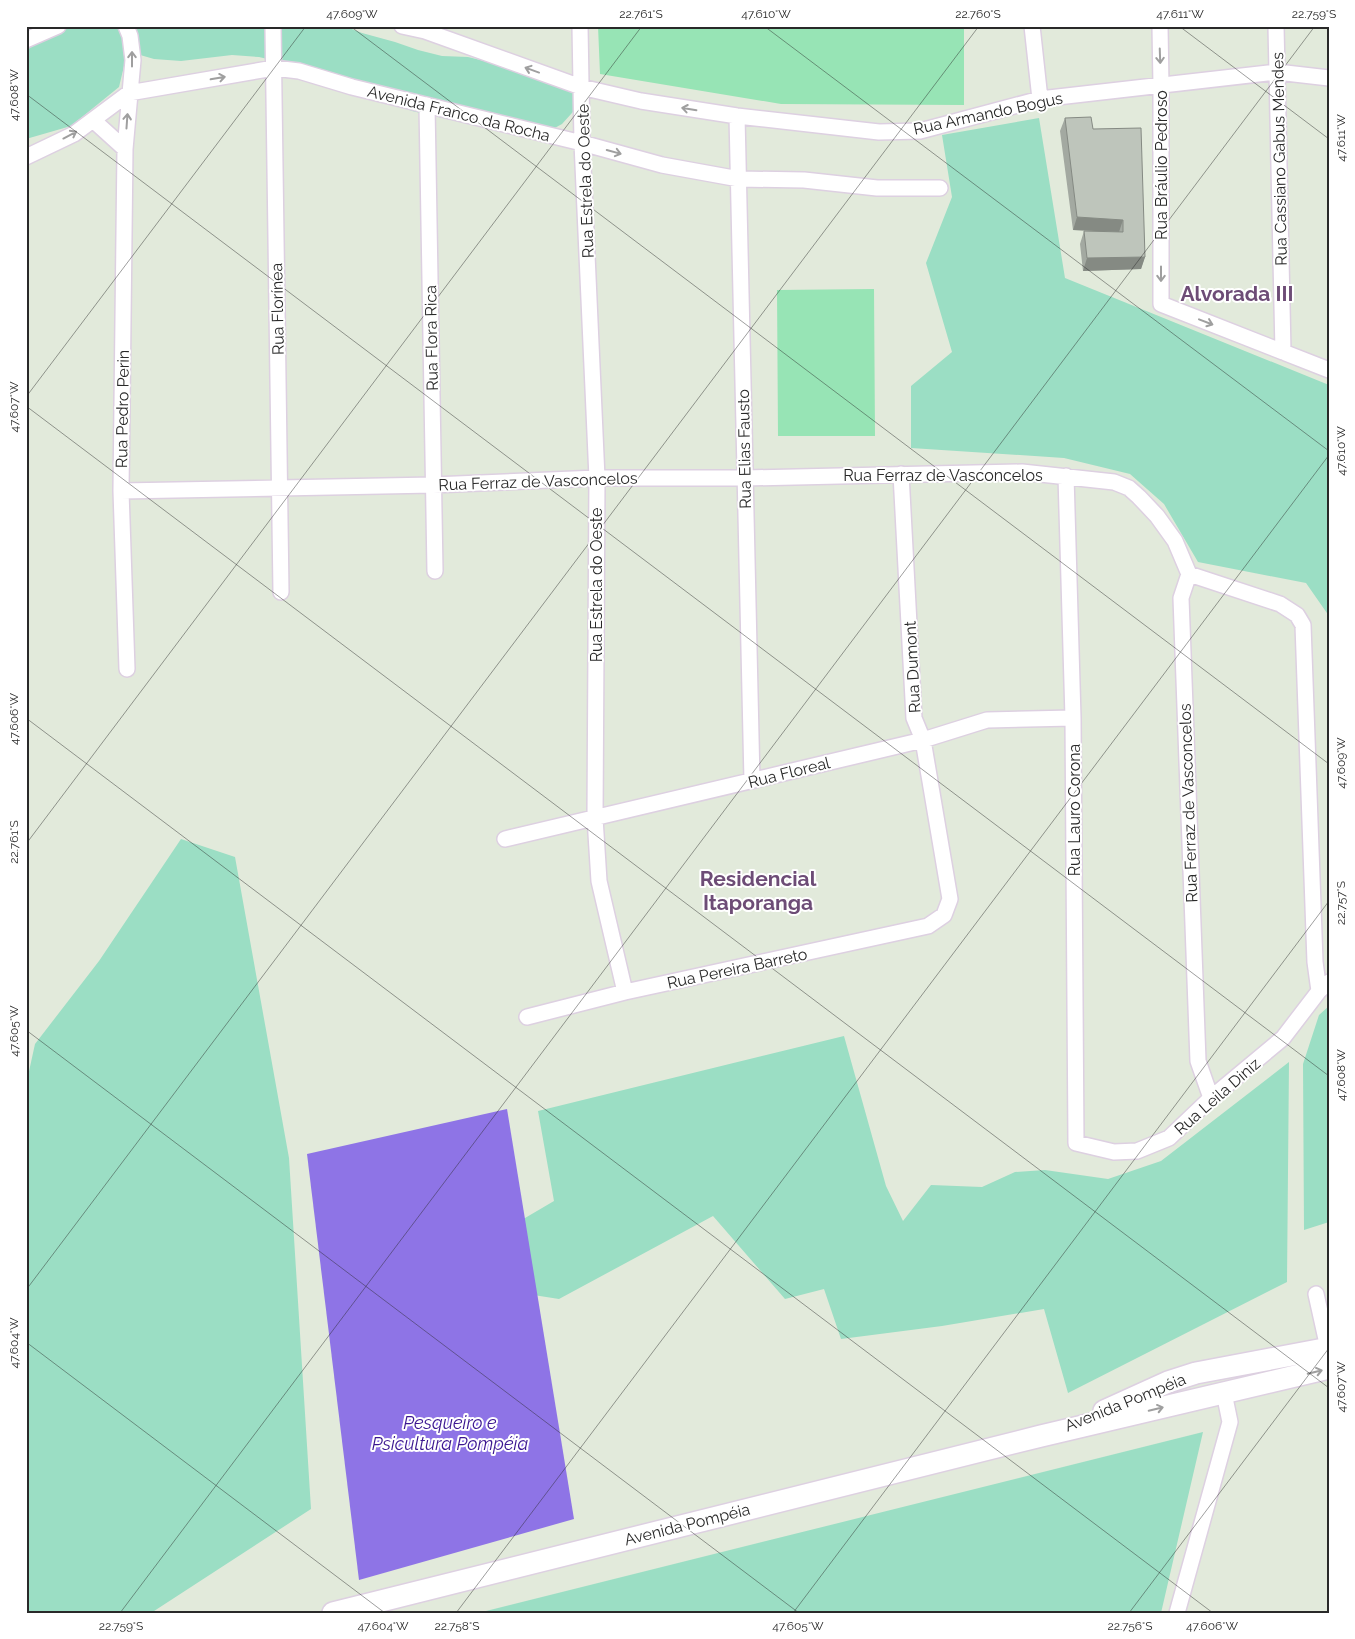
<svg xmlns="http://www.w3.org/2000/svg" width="1355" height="1639" font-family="Raleway,sans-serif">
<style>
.green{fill:#9bdec4}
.pitch{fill:#97e4b5}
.water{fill:#8e74e6}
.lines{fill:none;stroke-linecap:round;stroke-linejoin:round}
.minor-casing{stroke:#ddd0e1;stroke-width:18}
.secondary-casing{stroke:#ddd0e1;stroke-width:24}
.minor{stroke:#fff;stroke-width:15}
.secondary{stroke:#fff;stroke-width:21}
.wall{fill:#a3a9a1}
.shaded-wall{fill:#858a83}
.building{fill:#bec5bb;stroke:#858a83}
.oneway{stroke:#9f9f9f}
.ticks{fill:none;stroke:#292929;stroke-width:1;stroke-opacity:0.45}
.labels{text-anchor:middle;stroke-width:4;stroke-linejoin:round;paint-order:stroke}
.street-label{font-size:16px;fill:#292929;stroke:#fff}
.water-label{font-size:18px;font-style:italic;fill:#3b1690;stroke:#fff}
.district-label{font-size:21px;font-weight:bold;fill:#6d4c76;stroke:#fff}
.neatline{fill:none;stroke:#292929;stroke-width:2}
.ticks-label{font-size:12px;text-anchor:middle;fill:#292929}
</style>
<rect width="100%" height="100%" fill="#e2eadb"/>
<!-- green -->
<path class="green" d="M 36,26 L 344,26 L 362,33 L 395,42 L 418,50 L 442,56 L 468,57 L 542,75 L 564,84 L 581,103 L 562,124 L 540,136 L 512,134 L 412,111 L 284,63 L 259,57 L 232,55 L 181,61 L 154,59 L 123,50 L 125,62 L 119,87 L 71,126 L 26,139 L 26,50 L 30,48 Z
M 1039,118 L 1065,278 L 1329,385 L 1329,616 L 1306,583 L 1198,562 L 1164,504 L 1130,474 L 1064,458 L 911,448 L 911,386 L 952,352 L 926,263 L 952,197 L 942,135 Z
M 181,839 L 235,857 L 289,1158 L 311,1509 L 151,1613 L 26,1613 L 26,1085 L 35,1044 L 99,961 Z
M 1329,1006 L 1329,1222 L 1304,1230 L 1303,1064 L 1319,1015 Z
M 844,1036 L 886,1186 L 903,1221 L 931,1185 L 982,1187 L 1015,1172 L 1045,1170 L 1108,1179 L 1161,1161 L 1289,1062 L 1287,1282 L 1068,1393 L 1044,1309 L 942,1326 L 841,1339 L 824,1289 L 785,1299 L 713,1216 L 559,1299 L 488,1288 L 467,1252 L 554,1201 L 538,1111 Z
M 1203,1432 L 1161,1613 L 478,1613 Z"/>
<!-- pitch -->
<path class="pitch" d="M 598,26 L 964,26 L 964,105 L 781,104 L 600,74 Z
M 874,289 L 875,436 L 778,436 L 777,290 Z"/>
<!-- water -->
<path class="water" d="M 507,1109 L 574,1519 L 359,1580 L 307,1154 Z"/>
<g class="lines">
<!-- minor casing -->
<g class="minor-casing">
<path id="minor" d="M 126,26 L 130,36 L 133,60 L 125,149 L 121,491 L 127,669
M 273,26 L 281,592
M 402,26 L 425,31 L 581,87 L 641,101 L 737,116 L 879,132 L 920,131 L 1040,99 L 1277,72 L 1329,78
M 580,26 L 582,143 L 597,478 L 595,818 L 599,881 L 625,992
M 1032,26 L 1040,99
M 1160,26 L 1161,86 L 1161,304 L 1329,370
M 1276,26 L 1283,352
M 26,40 L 58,26
M 427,105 L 435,571
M 737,116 L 752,781
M 93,120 L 125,149
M 26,157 L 74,134 L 129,93 L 274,68 L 299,71 L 352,87 L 582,143 L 662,165 L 739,179 L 804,180 L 877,188 L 940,188
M 1066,476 L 1073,718 L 1076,1143 L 1114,1152 L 1137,1151 L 1169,1138 L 1211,1098 L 1283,1038 L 1319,991 L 1329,982
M 121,491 L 433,485 L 597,478 L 745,478 L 1022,472 L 1114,482 L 1129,488 L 1139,497 L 1157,516 L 1175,541 L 1189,574 L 1181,598 L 1198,1061 L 1211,1098
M 1189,574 L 1280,604 L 1297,615 L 1303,625 L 1315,962 L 1319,991
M 505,839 L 923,740 L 987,720 L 1073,718
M 527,1017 L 625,992 L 928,926 L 944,915 L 950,899 L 923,740 L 914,718 L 901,474
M 1316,1294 L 1328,1348
M 1177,1613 L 1230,1422 L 1224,1393"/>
</g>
<!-- secondary casing -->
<g class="secondary-casing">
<path id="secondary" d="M 1104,1411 L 1168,1382 L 1196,1373 L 1329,1348
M 333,1613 L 1041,1436 L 1329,1368"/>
</g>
<!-- minor -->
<use href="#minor" class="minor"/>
<!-- secondary -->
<use href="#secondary" class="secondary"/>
</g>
<!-- wall -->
<path class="wall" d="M 1065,118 L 1093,129 L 1145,257 L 1141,269 L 1083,271 L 1080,244 L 1084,231 L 1119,232 L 1073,230 L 1060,131 Z"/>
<!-- shaded-wall -->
<path class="shaded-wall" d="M 1077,217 L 1123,220 L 1119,232 L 1073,230 Z
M 1145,257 L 1141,269 L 1083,271 L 1087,258 Z"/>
<!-- building -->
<path class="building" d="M 1091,117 L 1093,129 L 1141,128 L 1145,257 L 1087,258 L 1084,231 L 1123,232 L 1123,220 L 1077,217 L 1065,118 Z"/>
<!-- one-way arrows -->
<defs><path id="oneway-shaft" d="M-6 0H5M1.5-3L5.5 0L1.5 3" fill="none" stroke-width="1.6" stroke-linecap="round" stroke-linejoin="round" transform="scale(1.25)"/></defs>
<g class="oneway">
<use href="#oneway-shaft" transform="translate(1160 56) rotate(88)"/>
<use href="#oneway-shaft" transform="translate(132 59) rotate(-90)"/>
<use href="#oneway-shaft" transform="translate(532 70) rotate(-160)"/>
<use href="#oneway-shaft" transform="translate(218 78) rotate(-10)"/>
<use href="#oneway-shaft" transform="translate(689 109) rotate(-171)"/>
<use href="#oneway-shaft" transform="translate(127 121) rotate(-86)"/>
<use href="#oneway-shaft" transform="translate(70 135) rotate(-28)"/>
<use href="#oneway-shaft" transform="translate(614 152) rotate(15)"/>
<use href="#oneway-shaft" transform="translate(1161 274) rotate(90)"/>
<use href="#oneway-shaft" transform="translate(1206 322) rotate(21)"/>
<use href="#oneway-shaft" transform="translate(1315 1372) rotate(-13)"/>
<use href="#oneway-shaft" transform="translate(1156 1409) rotate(-13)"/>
</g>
<!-- ticks -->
<path class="ticks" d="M 350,26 L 1329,764M 764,26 L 1329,451M 1179,26 L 1329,139M 26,94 L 1329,1076M 26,397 L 306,26M 26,406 L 1329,1388M 26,718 L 1213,1613M 26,844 L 642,26M 26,1030 L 799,1613M 26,1290 L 979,26M 26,1342 L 385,1613M 120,1613 L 1315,26M 456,1613 L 1329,455M 793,1613 L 1329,901M 1129,1613 L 1329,1348"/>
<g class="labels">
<!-- street labels -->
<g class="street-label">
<text transform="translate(459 113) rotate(14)" y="6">Avenida Franco da Rocha</text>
<text transform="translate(988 113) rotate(-12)" y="6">Rua Armando Bogus</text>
<text transform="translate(1279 159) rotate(-91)" y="6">Rua Cassiano Gabus Mendes</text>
<text transform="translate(1161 165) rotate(-90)" y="6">Rua Bráulio Pedroso</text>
<text transform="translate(585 181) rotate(-92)" y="6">Rua Estrela do Oeste</text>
<text transform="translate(277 309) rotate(-91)" y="6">Rua Florínea</text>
<text transform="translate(431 338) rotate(-91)" y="6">Rua Flora Rica</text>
<text transform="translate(122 409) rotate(-89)" y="6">Rua Pedro Perin</text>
<text transform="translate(744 449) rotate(-91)" y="6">Rua Elias Fausto</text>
<text x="943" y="481">Rua Ferraz de Vasconcelos</text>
<text transform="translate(538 481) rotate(-2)" y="6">Rua Ferraz de Vasconcelos</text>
<text transform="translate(596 585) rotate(-90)" y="6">Rua Estrela do Oeste</text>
<text transform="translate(912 667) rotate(-93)" y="6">Rua Dumont</text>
<text transform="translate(789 772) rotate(-14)" y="6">Rua Floreal</text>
<text transform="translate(1188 803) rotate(-92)" y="6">Rua Ferraz de Vasconcelos</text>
<text transform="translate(1074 810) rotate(-90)" y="6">Rua Lauro Corona</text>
<text transform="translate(737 968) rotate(-12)" y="6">Rua Pereira Barreto</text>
<text transform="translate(1217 1096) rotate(-41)" y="6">Rua Leila Diniz</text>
<text transform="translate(1125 1402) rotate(-22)" y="6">Avenida Pompéia</text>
<text transform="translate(687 1524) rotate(-14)" y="6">Avenida Pompéia</text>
</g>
<!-- water labels -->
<g class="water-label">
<text x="450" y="1429">Pesqueiro e<tspan x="450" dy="21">Psicultura Pompéia</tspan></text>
</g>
<!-- district labels -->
<g class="district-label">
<text x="1237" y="301">Alvorada III</text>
<text x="758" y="886">Residencial<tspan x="758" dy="24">Itaporanga</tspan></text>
</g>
</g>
<!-- border -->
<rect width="1355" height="1639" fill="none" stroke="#ffffff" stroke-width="55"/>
<rect x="28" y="28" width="1300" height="1584" class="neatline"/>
<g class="ticks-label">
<text x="352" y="18">47.609°W</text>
<text x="641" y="18">22.761°S</text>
<text x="766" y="18">47.610°W</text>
<text x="978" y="18">22.760°S</text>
<text x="1180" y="18">47.611°W</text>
<text x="1314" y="18">22.759°S</text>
<text transform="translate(14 95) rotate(-90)" y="4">47.608°W</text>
<text transform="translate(1341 138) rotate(-90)" y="4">47.611°W</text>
<text transform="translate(14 407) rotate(-90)" y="4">47.607°W</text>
<text transform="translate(1341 451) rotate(-90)" y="4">47.610°W</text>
<text transform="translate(14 719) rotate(-90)" y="4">47.606°W</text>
<text transform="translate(1341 763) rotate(-90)" y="4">47.609°W</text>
<text transform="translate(14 842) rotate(-90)" y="4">22.761°S</text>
<text transform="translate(1341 903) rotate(-90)" y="4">22.757°S</text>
<text transform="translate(14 1031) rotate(-90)" y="4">47.605°W</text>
<text transform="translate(1341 1075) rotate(-90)" y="4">47.608°W</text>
<text transform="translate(14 1343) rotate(-90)" y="4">47.604°W</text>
<text transform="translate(1341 1387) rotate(-90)" y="4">47.607°W</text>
<text x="121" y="1630">22.759°S</text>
<text x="383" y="1630">47.604°W</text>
<text x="457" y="1630">22.758°S</text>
<text x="798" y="1630">47.605°W</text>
<text x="1130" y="1630">22.756°S</text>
<text x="1212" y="1630">47.606°W</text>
</g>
</svg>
